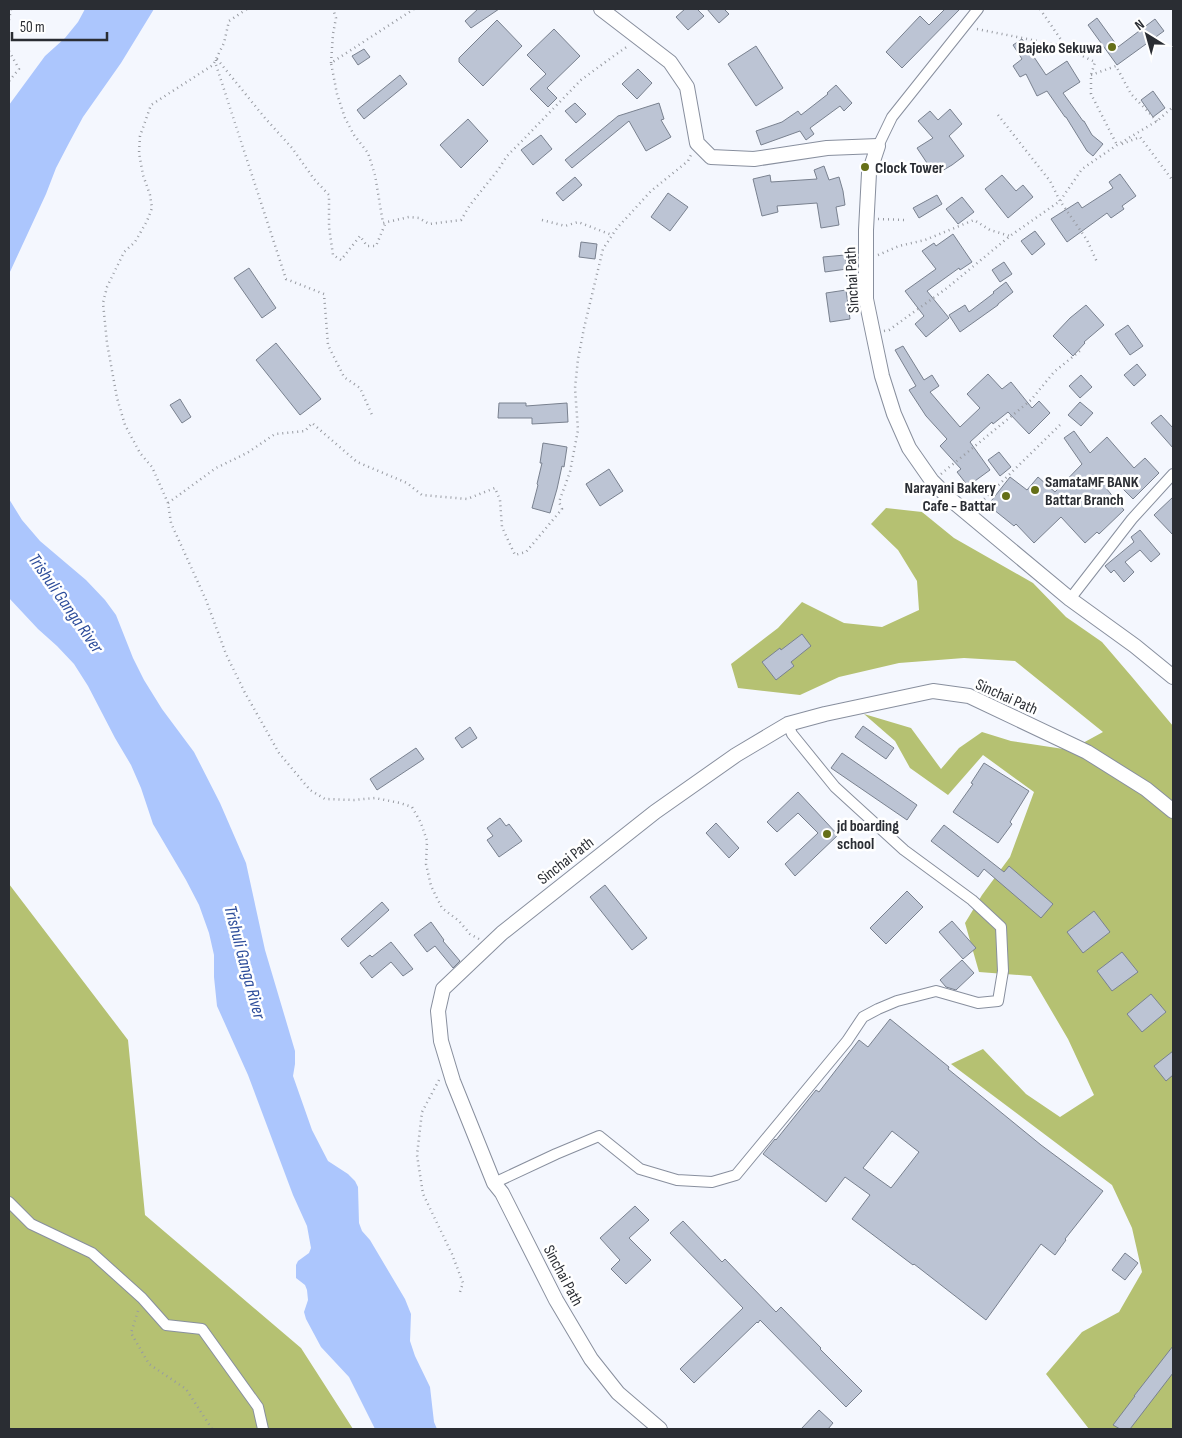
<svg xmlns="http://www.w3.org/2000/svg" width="1182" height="1438" font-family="'Sofia Sans Condensed',sans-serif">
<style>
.forest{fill:#b5c172}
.water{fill:#acc6fd}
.building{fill:#bcc4d4;stroke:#79818f;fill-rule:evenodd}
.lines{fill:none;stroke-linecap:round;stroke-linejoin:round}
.street-casing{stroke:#888f9e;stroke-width:12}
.secondary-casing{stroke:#888f9e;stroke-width:16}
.path{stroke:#989ba2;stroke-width:2.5;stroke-dasharray:1 4;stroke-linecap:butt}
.street{stroke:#fff;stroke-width:10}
.secondary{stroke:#fff;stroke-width:14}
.poi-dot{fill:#656f17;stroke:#fff;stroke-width:2}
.labels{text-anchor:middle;stroke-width:5;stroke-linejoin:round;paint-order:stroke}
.poi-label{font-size:16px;font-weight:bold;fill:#2a2d33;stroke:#fff;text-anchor:start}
.street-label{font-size:16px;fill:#2a2d33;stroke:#fff}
.water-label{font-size:18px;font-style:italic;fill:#2d4d9b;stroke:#fff}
</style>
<rect width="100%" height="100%" fill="#f4f7fe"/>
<!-- forest -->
<path class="forest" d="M 886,508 L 922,512 L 954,538 L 1033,583 L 1066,617 L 1102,642 L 1132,677 L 1173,726 L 1173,1429 L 1089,1429 L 1046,1374 L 1082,1332 L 1119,1312 L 1142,1272 L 1132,1228 L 1112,1185 L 951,1064 L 983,1049 L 1026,1094 L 1060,1117 L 1094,1095 L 1068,1039 L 1031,976 L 979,972 L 965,923 L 982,895 L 1010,857 L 1034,792 L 983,755 L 948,795 L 910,768 L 895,741 L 864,714 L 911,728 L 941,769 L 959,748 L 982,732 L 1011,741 L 1070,750 L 1103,732 L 1015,661 L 964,658 L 899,663 L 839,677 L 800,695 L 738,688 L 731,664 L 778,628 L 802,602 L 844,623 L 882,627 L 919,610 L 917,581 L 898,550 L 871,524 Z
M 9,884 L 128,1040 L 145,1215 L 301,1348 L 353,1429 L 9,1429 Z"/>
<!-- water -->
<path class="water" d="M 85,9 L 154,9 L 121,63 L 83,117 L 69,143 L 56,168 L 46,194 L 9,274 L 9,105 L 45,56 L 65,38 L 78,22 Z
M 9,499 L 22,520 L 40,541 L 86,580 L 105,600 L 116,615 L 133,658 L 144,680 L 162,709 L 194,752 L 220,803 L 246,863 L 265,950 L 295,1051 L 295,1064 L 293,1076 L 312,1130 L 328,1161 L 348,1174 L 355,1181 L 358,1187 L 359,1223 L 362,1231 L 370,1240 L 405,1299 L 411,1314 L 410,1341 L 415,1356 L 430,1387 L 434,1422 L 437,1429 L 375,1429 L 349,1377 L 321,1347 L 306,1319 L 304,1312 L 308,1300 L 307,1290 L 305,1285 L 296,1278 L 296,1265 L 298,1261 L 309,1253 L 311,1248 L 307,1226 L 293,1195 L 248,1075 L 217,1006 L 214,977 L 214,955 L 209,933 L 199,905 L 186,880 L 153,824 L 141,788 L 131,765 L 115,738 L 88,686 L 74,664 L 57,646 L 38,629 L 9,598 Z"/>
<!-- building -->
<path class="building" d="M 478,9 L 499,9 L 471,28 L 465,21 Z
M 685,9 L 697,9 L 704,16 L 688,30 L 676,17 Z
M 707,9 L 724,9 L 729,14 L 719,23 Z
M 945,9 L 960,9 L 902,68 L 886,52 L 920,16 L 929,25 Z
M 1097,18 L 1118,47 L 1155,19 L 1164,31 L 1117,65 L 1088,25 Z
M 497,20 L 522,46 L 483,86 L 459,62 L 459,58 Z
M 554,29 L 580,56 L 547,88 L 557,98 L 548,107 L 530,89 L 546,74 L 527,55 Z
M 1022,39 L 1046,75 L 1067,61 L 1080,82 L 1063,93 L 1083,121 L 1084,121 L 1092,135 L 1103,144 L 1093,156 L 1087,151 L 1066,117 L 1065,117 L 1047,91 L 1037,96 L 1026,74 L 1020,77 L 1013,66 L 1022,59 L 1013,45 Z
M 756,46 L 783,88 L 756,106 L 728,64 Z
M 364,49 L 370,57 L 358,65 L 352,56 Z
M 638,69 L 652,83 L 637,99 L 622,84 Z
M 400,75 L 407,84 L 364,119 L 357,110 Z
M 836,85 L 852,103 L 844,111 L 840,106 L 810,128 L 814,134 L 806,140 L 800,131 L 761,145 L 756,131 L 782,122 L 798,111 L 801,115 L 828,94 L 827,93 Z
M 1153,91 L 1165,108 L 1153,117 L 1141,100 Z
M 575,103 L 586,114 L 576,123 L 565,111 Z
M 659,103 L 664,119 L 661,120 L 671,137 L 646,151 L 629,121 L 572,168 L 565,160 L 618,116 Z
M 950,109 L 962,124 L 949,136 L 964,156 L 952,165 L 935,175 L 917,148 L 933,138 L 918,121 L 930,111 L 938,120 Z
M 468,119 L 488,141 L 461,168 L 440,145 Z
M 541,135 L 552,149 L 533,165 L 521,150 Z
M 824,166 L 829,180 L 839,177 L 843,191 L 845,205 L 836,207 L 839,225 L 821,228 L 817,203 L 777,206 L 778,212 L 762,216 L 753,179 L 770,175 L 771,182 L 817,179 L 814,170 Z
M 1120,174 L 1136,196 L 1122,206 L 1124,209 L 1111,218 L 1107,213 L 1067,242 L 1051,219 L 1078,202 L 1082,208 L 1113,188 L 1109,182 Z
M 1002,175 L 1016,191 L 1023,185 L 1033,197 L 1008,218 L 985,189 Z
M 575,177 L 582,185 L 563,201 L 556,193 Z
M 668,193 L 688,207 L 670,231 L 651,217 Z
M 937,195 L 942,204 L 919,218 L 913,208 Z
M 962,197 L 974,212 L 958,224 L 946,209 Z
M 1035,231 L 1045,244 L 1032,255 L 1021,241 Z
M 953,234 L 972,262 L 960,270 L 959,268 L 927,291 L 949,318 L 926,337 L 915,324 L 924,316 L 905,291 L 936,269 L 922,251 L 934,243 L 936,246 Z
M 581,242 L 597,244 L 595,259 L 579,257 Z
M 845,255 L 847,269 L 825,272 L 823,257 Z
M 1004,262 L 1012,274 L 1000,282 L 992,270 Z
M 249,268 L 276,308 L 262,318 L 234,278 Z
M 1006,282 L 1013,292 L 998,304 L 998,305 L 960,332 L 949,315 L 965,305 L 969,312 L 994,293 L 993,292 Z
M 846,290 L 850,319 L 830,322 L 826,293 Z
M 1086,305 L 1104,325 L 1084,342 L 1085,343 L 1073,356 L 1053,336 L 1070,318 Z
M 1128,325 L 1143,346 L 1130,355 L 1115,334 Z
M 276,343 L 321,399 L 300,415 L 256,360 Z
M 903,346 L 924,380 L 932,375 L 939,386 L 930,392 L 960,427 L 980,408 L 967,394 L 988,374 L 1002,389 L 1011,382 L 1032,408 L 1039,401 L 1050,413 L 1029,434 L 1008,412 L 993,424 L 992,422 L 970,442 L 990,470 L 968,486 L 957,472 L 961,469 L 940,446 L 947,439 L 926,416 L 909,390 L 916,386 L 895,350 Z
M 1137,364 L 1146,375 L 1134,386 L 1124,375 Z
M 1081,375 L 1092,387 L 1080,398 L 1069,386 Z
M 180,399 L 191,417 L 182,423 L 170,405 Z
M 1080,402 L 1093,413 L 1081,426 L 1068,415 Z
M 499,403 L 526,403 L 526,406 L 567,403 L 568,422 L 532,424 L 532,418 L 498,418 Z
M 1161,415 L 1173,428 L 1173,448 L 1151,423 Z
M 1074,431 L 1090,453 L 1107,437 L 1134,468 L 1145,458 L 1159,473 L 1133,499 L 1114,480 L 1106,488 L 1124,510 L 1099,534 L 1097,532 L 1085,543 L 1061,517 L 1034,543 L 1016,524 L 1014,526 L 988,505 L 1010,477 L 1027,490 L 1038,477 L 1055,492 L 1082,464 L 1064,438 Z
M 543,443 L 567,447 L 564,467 L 562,466 L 557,489 L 550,513 L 532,508 L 538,485 L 537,484 L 542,463 L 540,463 Z
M 999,452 L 1011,467 L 1000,476 L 988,460 Z
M 609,469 L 623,491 L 600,506 L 586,484 Z
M 1173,497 L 1173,535 L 1154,515 Z
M 1140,530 L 1160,554 L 1151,562 L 1140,550 L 1125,562 L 1134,572 L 1124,582 L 1114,570 L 1111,573 L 1105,566 L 1134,542 L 1131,537 Z
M 802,634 L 811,646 L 791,662 L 794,666 L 776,680 L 762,662 L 780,648 L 781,650 Z
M 863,726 L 894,748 L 886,759 L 855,737 Z
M 470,727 L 477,738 L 462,748 L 455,738 Z
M 416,748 L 424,759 L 377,790 L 370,779 Z
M 842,753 L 917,805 L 907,820 L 831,768 Z
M 984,763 L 1029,791 L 1010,822 L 1012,824 L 998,843 L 953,812 L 973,784 L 971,783 Z
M 798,792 L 838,835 L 795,876 L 785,864 L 818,833 L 798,813 L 777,832 L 767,822 Z
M 500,818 L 506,826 L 509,824 L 522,841 L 499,857 L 487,840 L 493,836 L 487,828 Z
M 716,823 L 739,848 L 729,858 L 706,833 Z
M 944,825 L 1004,872 L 1009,866 L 1053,904 L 1041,918 L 984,869 L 978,877 L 931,841 Z
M 605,885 L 647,938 L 632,950 L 590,897 Z
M 907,891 L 923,907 L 886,944 L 870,928 Z
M 382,902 L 389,910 L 348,947 L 341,939 Z
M 1094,911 L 1110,932 L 1083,953 L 1067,932 Z
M 952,921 L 976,948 L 963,959 L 939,932 Z
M 431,922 L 444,940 L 443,941 L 460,961 L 453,968 L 435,946 L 427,952 L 414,935 Z
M 391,942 L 413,969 L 403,976 L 391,962 L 372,978 L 360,963 L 370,955 L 372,957 Z
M 1122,952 L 1138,972 L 1112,991 L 1097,971 Z
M 962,960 L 974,973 L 956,990 L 946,987 L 940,980 Z
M 1151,994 L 1166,1012 L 1142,1032 L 1127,1014 Z
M 890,1019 L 949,1067 L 948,1069 L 1041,1145 L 1103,1191 L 1065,1239 L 1066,1240 L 1055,1255 L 1041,1244 L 986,1320 L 914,1264 L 913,1265 L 852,1219 L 870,1195 L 845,1177 L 826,1202 L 763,1154 L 775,1139 L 776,1140 L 816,1090 L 819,1092 L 859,1040 L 868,1047 ZM 892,1131 L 919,1152 L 891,1188 L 863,1168 Z
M 1173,1051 L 1173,1075 L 1166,1081 L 1154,1066 Z
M 635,1206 L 649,1220 L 629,1238 L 651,1260 L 626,1284 L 611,1269 L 620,1260 L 600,1238 Z
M 683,1221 L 722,1262 L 725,1259 L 776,1312 L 781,1307 L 821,1348 L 820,1349 L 862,1391 L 846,1407 L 760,1320 L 758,1323 L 757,1322 L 694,1383 L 680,1369 L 743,1308 L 670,1233 Z
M 1125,1253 L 1138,1263 L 1125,1280 L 1112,1270 Z
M 1173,1346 L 1173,1373 L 1130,1429 L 1120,1429 L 1113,1425 L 1135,1396 L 1134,1396 Z
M 819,1410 L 833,1423 L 828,1429 L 801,1429 Z"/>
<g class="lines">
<!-- street casing -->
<g class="street-casing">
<path id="street" d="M 878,146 L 892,117 L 978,9
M 1070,599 L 1132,519 L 1173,474
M 494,1183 L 556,1154 L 599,1136 L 640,1169 L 677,1180 L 712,1182 L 736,1175 L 847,1041 L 863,1017 L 878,1009 L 897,1001 L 936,991 L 978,1003 L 998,1001 L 1003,971 L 1001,927 L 972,900 L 904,850 L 835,787 L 792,734 L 788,724
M 9,1202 L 31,1224 L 92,1253 L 142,1298 L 166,1325 L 202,1329 L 258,1407 L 263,1429"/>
</g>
<!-- secondary casing -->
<g class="secondary-casing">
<path id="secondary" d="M 601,9 L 670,62 L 687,87 L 697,143 L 711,157 L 754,159 L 827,148 L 878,146 L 869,173 L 866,230 L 866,299 L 873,333 L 882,376 L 894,414 L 909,448 L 932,481 L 950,499 L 1070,599 L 1135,646 L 1173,677
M 660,1429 L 618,1393 L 591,1359 L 556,1300 L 502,1193 L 494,1183 L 453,1081 L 441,1041 L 438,1011 L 443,989 L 502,933 L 655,812 L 736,755 L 788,724 L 825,714 L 933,691 L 969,696 L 1087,752 L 1146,789 L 1173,811"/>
</g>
<!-- path -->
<path class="path" d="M 414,9 L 331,63 L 337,94 L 345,118 L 354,135 L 368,153 L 375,175 L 383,223 L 409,217 L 419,218 L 429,224 L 461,220 L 470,205 L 498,170 L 507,156 L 519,144 L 581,80 L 615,55 L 628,46
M 1040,9 L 1066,47
M 9,20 L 11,9
M 977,29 L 1062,46 L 1095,62 L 1091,75 L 1091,94 L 1117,145
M 9,51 L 19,69 L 9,81
M 217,59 L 265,118 L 292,148 L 314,179 L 329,195 L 329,227 L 333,255 L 341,260 L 360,236 L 367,246 L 376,246 L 386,222
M 216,60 L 216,65 L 286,279 L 324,294 L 328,345 L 344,377 L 360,388 L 373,417
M 331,63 L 333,34 L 336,18 L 333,9
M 1091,75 L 1116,66 L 1131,94 L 1157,121
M 998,115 L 1050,181 L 1060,201 L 1087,240 L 1097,262
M 1122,144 L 1140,137 L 1173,181
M 878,219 L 905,220
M 542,220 L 565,226 L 578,222 L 612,235
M 878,255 L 899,246 L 925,240 L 974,220 L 990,230 L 1010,236
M 884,331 L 889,330 L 947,288 L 1010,236 L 1060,201 L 1082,169 L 1117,145 L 1157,121 L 1173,107
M 941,474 L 1031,400 L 1054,372 L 1081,350
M 168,503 L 152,467 L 140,453 L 125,425 L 117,398 L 107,343 L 103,303 L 107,287 L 124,252 L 135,242 L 147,221 L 152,208 L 150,195 L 143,175 L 139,153 L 140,136 L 151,105 L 213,65 L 224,43 L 229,21 L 247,9
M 977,506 L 1060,425
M 479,939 L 470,934 L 459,921 L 442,908 L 431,886 L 426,864 L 427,841 L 421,823 L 412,807 L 400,803 L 375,798 L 354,800 L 325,799 L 310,790 L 279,753 L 244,691 L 226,654 L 206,600 L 171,523 L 168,503 L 216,468 L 247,453 L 275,434 L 305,431 L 312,423 L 357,462 L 407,483 L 422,495 L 467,499 L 495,488 L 500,500 L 502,527 L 515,555 L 526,552 L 562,509 L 559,502 L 570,472 L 578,430 L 575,388 L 578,359 L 584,328 L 603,249 L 617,228 L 630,214 L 651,191 L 688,161 L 691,155
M 439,1080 L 422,1112 L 417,1155 L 423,1194 L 452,1254 L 463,1283 L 460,1292
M 138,1311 L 131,1333 L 149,1364 L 186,1389 L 212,1429
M 9,1428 L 11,1429"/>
<!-- street -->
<use href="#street" class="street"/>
<!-- secondary -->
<use href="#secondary" class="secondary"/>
</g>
<!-- markers -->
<g class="poi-dot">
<circle cx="1112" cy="47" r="5"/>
<circle cx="865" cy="167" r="5"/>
<circle cx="1035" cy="490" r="5"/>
<circle cx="1006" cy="496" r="5"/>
<circle cx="827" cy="834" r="5"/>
</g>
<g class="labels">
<!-- poi labels -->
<g class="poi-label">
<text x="1102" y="53" text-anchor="end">Bajeko Sekuwa</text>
<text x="875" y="173">Clock Tower</text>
<text x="1045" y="487">SamataMF BANK<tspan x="1045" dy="18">Battar Branch</tspan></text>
<text x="996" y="493" text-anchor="end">Narayani Bakery<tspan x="996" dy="18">Cafe - Battar</tspan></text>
<text x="837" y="831">jd boarding<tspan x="837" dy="18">school</tspan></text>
</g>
<!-- street labels -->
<g class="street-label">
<text transform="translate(851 280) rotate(-93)" y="6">Sinchai Path</text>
<text transform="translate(1007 696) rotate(24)" y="6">Sinchai Path</text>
<text transform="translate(565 860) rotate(-38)" y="6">Sinchai Path</text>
<text transform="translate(564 1275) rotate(62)" y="6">Sinchai Path</text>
</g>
<!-- water labels -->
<g class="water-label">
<text transform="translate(66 603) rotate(55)" y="6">Trishuli Ganga River</text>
<text transform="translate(245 962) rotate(75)" y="6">Trishuli Ganga River</text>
</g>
</g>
<!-- border -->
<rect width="1182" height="1438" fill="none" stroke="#2a2d33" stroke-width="20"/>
<!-- north arrow -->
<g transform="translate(1147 35) rotate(323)" stroke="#ffffff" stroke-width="4" paint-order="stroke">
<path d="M0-4L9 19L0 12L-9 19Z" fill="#2a2d33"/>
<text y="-8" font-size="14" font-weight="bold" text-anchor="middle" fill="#2a2d33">N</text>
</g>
<!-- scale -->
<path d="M12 32v8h95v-8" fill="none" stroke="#2a2d33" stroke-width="2.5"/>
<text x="20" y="32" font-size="15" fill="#2a2d33" stroke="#ffffff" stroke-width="4" paint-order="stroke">50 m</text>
</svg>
